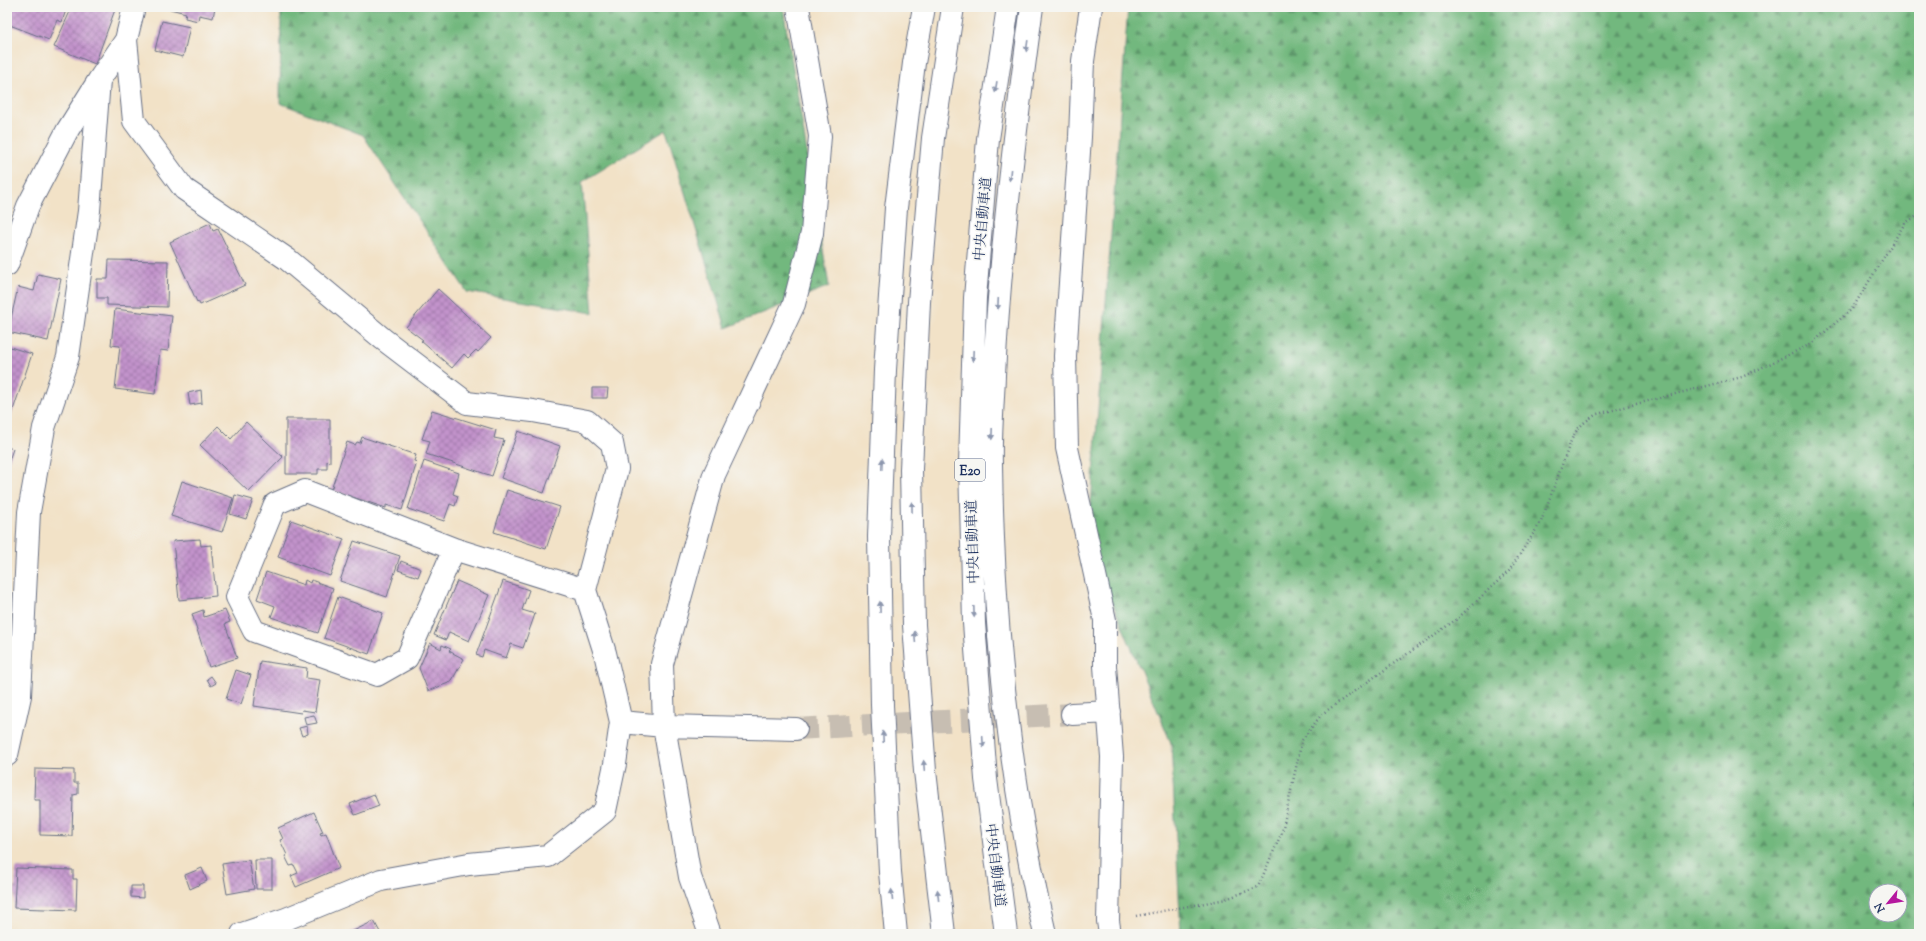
<svg xmlns="http://www.w3.org/2000/svg" width="1926" height="941" font-family="'Sorts Mill Goudy','Noto Serif JP',serif">
<style>
.forest{fill:url(#forest-firs);stroke:#46746e;fill-rule:evenodd}
.building{fill:url(#building-cross-hatch)}
.lines{fill:none;stroke-linecap:round;stroke-linejoin:round}
.street-tunnel{stroke:#c7beb2;stroke-width:22;stroke-dasharray:22 11;stroke-linecap:butt}
.street-casing{stroke:#666e83;stroke-width:24}
.highway-casing{stroke:#666e83;stroke-width:24}
.path{stroke:#666e83;stroke-width:2.5;stroke-dasharray:1 3;stroke-linecap:butt}
.street{stroke:#fff;stroke-width:22}
.highway{stroke:#fff;stroke-width:22}
.oneway{fill:#8d97ae}
.labels{text-anchor:middle;stroke-width:3;stroke-linejoin:round;paint-order:stroke}
.shield{fill:#f6f6f2;stroke:#5d6b8a;stroke-width:1}
.shield-label{font-size:13px;font-weight:bold;fill:#1b2f5e}
.street-label{font-size:14px;fill:#1b2f5e;stroke:#f6f6f2}
</style>
<defs>
<pattern id="forest-firs" width="22" height="20" patternUnits="userSpaceOnUse"><rect width="22" height="20" fill="#72b87e"/><path d="M5 1l3.5 6h-7zM16 11l3.5 6h-7z" fill="#5d966a"/></pattern>
<pattern id="building-cross-hatch" width="8" height="8" patternUnits="userSpaceOnUse"><rect width="8" height="8" fill="#c293cb"/><path d="M0 0l8 8M0 8l8-8" fill="none" stroke="#9d78a8"/></pattern>
</defs>
<rect width="100%" height="100%" fill="#f6f6f2"/>
<filter id="ink" filterUnits="userSpaceOnUse"><feTurbulence type="fractalNoise" baseFrequency=".025" numOctaves="2"/><feDisplacementMap in="SourceGraphic" scale="8" xChannelSelector="R" yChannelSelector="G"/><feConvolveMatrix kernelMatrix="1 2 1 2 8 2 1 2 1" color-interpolation-filters="sRGB"/></filter>
<filter id="wash" filterUnits="userSpaceOnUse"><feTurbulence type="fractalNoise" baseFrequency=".012" numOctaves="4" result="noise"/><feDisplacementMap in="SourceGraphic" scale="16" xChannelSelector="R" yChannelSelector="G"/><feGaussianBlur stdDeviation="0.9" result="paint"/><feColorMatrix in="noise" values="0 0 0 0 0 0 0 0 0 0 0 0 0 0 0 0 0 1.4 0 .05"/><feComposite in="paint" operator="in"/></filter>
<g filter="url(#wash)">
<rect width="100%" height="100%" fill="#f2e2c7"/>
<!-- forest -->
<path class="forest" d="M 281,7 L 783,7 L 829,286 L 726,328 L 666,130 L 582,182 L 593,313 L 467,292 L 363,135 L 280,103 Z
M 1128,7 L 1919,7 L 1919,934 L 1181,934 L 1171,743 L 1088,544 ZM 1876,891 L 1900,891 L 1900,915 L 1876,915 Z"/>
<g id="blocks">
<!-- building -->
<path class="building" d="M 11,7 L 67,7 L 62,22 L 57,20 L 49,40 L 7,24 L 7,18 Z
M 72,7 L 116,7 L 95,64 L 54,47 Z
M 170,7 L 215,7 L 213,18 L 199,15 L 198,21 L 185,18 L 186,13 L 170,9 Z
M 162,21 L 190,27 L 183,57 L 155,50 Z
M 210,223 L 213,231 L 218,229 L 245,285 L 200,305 L 198,301 L 197,302 L 170,242 Z
M 109,260 L 168,261 L 167,307 L 107,305 L 107,298 L 97,298 L 97,279 L 108,279 Z
M 38,274 L 61,279 L 48,341 L 8,332 L 18,287 L 34,291 Z
M 438,289 L 491,338 L 478,352 L 476,350 L 468,358 L 464,354 L 452,368 L 421,341 L 423,340 L 406,327 Z
M 115,309 L 172,316 L 168,351 L 160,350 L 155,394 L 115,389 L 120,346 L 111,345 Z
M 7,346 L 32,354 L 7,428 Z
M 592,388 L 608,388 L 607,398 L 592,398 Z
M 201,390 L 202,403 L 190,405 L 188,393 Z
M 432,410 L 496,430 L 494,438 L 504,440 L 492,476 L 426,454 L 430,441 L 422,439 Z
M 286,419 L 330,419 L 330,462 L 327,461 L 327,469 L 318,469 L 318,474 L 286,474 Z
M 246,422 L 283,457 L 249,492 L 200,445 L 218,426 L 231,439 Z
M 518,431 L 560,446 L 544,493 L 501,478 Z
M 362,437 L 416,455 L 414,461 L 417,462 L 402,510 L 386,505 L 386,508 L 331,490 L 347,442 L 355,445 L 357,442 L 360,443 Z
M 7,447 L 13,449 L 7,466 Z
M 424,461 L 459,473 L 453,494 L 458,496 L 455,506 L 450,504 L 444,521 L 408,509 Z
M 182,481 L 233,498 L 222,532 L 171,516 Z
M 507,490 L 560,507 L 546,549 L 494,532 Z
M 235,495 L 253,500 L 246,519 L 230,514 Z
M 291,520 L 344,539 L 330,576 L 278,557 Z
M 200,539 L 201,546 L 211,545 L 216,596 L 179,600 L 173,541 Z
M 354,541 L 400,556 L 387,597 L 340,581 Z
M 401,561 L 421,569 L 418,577 L 398,570 Z
M 266,572 L 304,585 L 305,580 L 310,583 L 311,580 L 333,588 L 318,633 L 271,617 L 275,606 L 257,599 Z
M 457,581 L 489,595 L 469,641 L 449,632 L 446,640 L 434,635 Z
M 503,581 L 529,590 L 522,610 L 535,614 L 523,648 L 511,644 L 506,658 L 484,650 L 482,657 L 476,655 Z
M 338,597 L 383,613 L 369,654 L 324,638 Z
M 203,610 L 204,617 L 225,610 L 230,622 L 225,624 L 237,658 L 209,667 L 192,614 Z
M 430,643 L 441,649 L 442,645 L 451,649 L 449,651 L 464,659 L 451,682 L 428,691 L 419,668 Z
M 260,661 L 307,668 L 306,678 L 320,680 L 315,712 L 302,710 L 301,713 L 254,706 Z
M 236,670 L 251,675 L 241,704 L 226,699 Z
M 211,676 L 216,683 L 211,686 L 207,679 Z
M 314,715 L 317,723 L 306,725 L 304,717 Z
M 307,726 L 308,734 L 302,736 L 299,728 Z
M 35,769 L 74,770 L 74,783 L 78,783 L 78,794 L 73,795 L 72,836 L 40,835 L 40,800 L 34,800 Z
M 374,794 L 379,806 L 355,815 L 350,804 Z
M 314,812 L 323,832 L 320,833 L 321,835 L 326,833 L 339,868 L 296,887 L 291,876 L 298,873 L 294,865 L 290,866 L 285,856 L 287,855 L 280,840 L 283,839 L 278,828 Z
M 249,860 L 254,889 L 227,894 L 222,864 Z
M 255,860 L 272,860 L 272,889 L 256,889 Z
M 16,868 L 73,870 L 73,879 L 77,879 L 76,910 L 14,908 Z
M 202,868 L 207,881 L 190,889 L 185,875 Z
M 131,886 L 143,886 L 143,898 L 131,897 Z
M 374,921 L 381,934 L 347,934 Z"/>
</g>
</g>
<g filter="url(#ink)">
<use href="#blocks" fill-opacity="0" stroke="#666e83" stroke-width="1"/>
<g class="lines">
<!-- street-tunnel -->
<path class="street-tunnel" d="M 796,729 L 1072,714"/>
<!-- street casing -->
<g class="street-casing">
<path id="street" d="M 1091,7 L 1083,61 L 1080,137 L 1065,356 L 1067,448 L 1105,620 L 1105,666 L 1112,757 L 1108,921 L 1110,934
M 126,40 L 134,121 L 184,189 L 287,259 L 383,339 L 467,403 L 533,411 L 587,421 L 612,443 L 617,469 L 585,590 L 605,653 L 621,722 L 615,764 L 605,811 L 548,856 L 469,864 L 381,880 L 286,919 L 242,934
M 7,265 L 28,206 L 67,131 L 99,80 L 126,40 L 134,7
M 454,549 L 407,658 L 377,675 L 254,631 L 237,597 L 275,504 L 305,491 L 454,549 L 585,590
M 1072,714 L 1109,712
M 621,722 L 664,726 L 796,729
M 7,755 L 20,696 L 29,512 L 44,428 L 68,357 L 89,211 L 99,80
M 710,934 L 690,877 L 664,726 L 662,664 L 714,475 L 794,304 L 812,233 L 820,136 L 798,7"/>
</g>
<!-- highway casing -->
<g class="highway-casing">
<path id="highway" d="M 1032,7 C 1015,129 1000,252 994,375 C 993,405 990,435 991,464 C 993,622 1009,780 1045,934
M 896,934 L 890,872 L 882,705 L 879,537 L 885,370 L 896,208 L 914,63 L 924,7
M 944,934 L 925,771 L 914,625 L 911,469 L 919,302 L 933,138 L 953,7
M 1006,934 L 986,779 L 974,623 L 970,463 L 975,298 L 988,139 L 1008,7"/>
</g>
<!-- path -->
<path class="path" d="M 1136,916 L 1226,899 L 1258,887 L 1282,832 L 1302,740 L 1322,714 L 1457,619 L 1509,571 L 1541,522 L 1571,441 C 1577,427 1584,422 1597,414 L 1742,377 L 1811,344 L 1852,309 L 1905,223 L 1919,215"/>
<!-- street -->
<use href="#street" class="street"/>
<!-- highway -->
<use href="#highway" class="highway"/>
</g>
<!-- one-way arrows -->
<defs><path id="oneway-solid" d="M-6-.8H1V-3.2L6.5 0L1 3.2V.8H-6Z"/></defs>
<g class="oneway">
<use href="#oneway-solid" transform="translate(1027 46) rotate(98)"/>
<use href="#oneway-solid" transform="translate(996 87) rotate(99)"/>
<use href="#oneway-solid" transform="translate(1010 175) rotate(96)"/>
<use href="#oneway-solid" transform="translate(998 304) rotate(93)"/>
<use href="#oneway-solid" transform="translate(973 356) rotate(92)"/>
<use href="#oneway-solid" transform="translate(992 434) rotate(92)"/>
<use href="#oneway-solid" transform="translate(882 464) rotate(-88)"/>
<use href="#oneway-solid" transform="translate(912 507) rotate(-91)"/>
<use href="#oneway-solid" transform="translate(880 607) rotate(-91)"/>
<use href="#oneway-solid" transform="translate(974 612) rotate(88)"/>
<use href="#oneway-solid" transform="translate(915 637) rotate(-94)"/>
<use href="#oneway-solid" transform="translate(883 737) rotate(-93)"/>
<use href="#oneway-solid" transform="translate(983 742) rotate(86)"/>
<use href="#oneway-solid" transform="translate(924 766) rotate(-94)"/>
<use href="#oneway-solid" transform="translate(892 895) rotate(-95)"/>
<use href="#oneway-solid" transform="translate(938 895) rotate(-96)"/>
</g>
</g>
<g class="labels">
<!-- shield labels -->
<rect class="shield" x="955" y="459" width="30" height="22" rx="3"/>
<g class="shield-label">
<text x="970" y="475">E20</text>
</g>
<!-- street labels -->
<g class="street-label">
<text transform="translate(982 219) rotate(-85)" y="5">中央自動車道</text>
<text transform="translate(972 542) rotate(-92)" y="5">中央自動車道</text>
<text transform="translate(996 865) rotate(83)" y="5">中央自動車道</text>
</g>
</g>
<!-- margin -->
<rect width="1926" height="941" fill="none" stroke="#f6f6f2" stroke-width="24"/>
<!-- north arrow -->
<g transform="translate(1888 903) rotate(240)"><circle r="19" fill="#f6f6f2" stroke="#9ea6b7"/>
<path d="M0-3L7 15L0 10L-7 15Z" fill="#b5179e"/>
<text y="-6" font-size="11" font-weight="bold" text-anchor="middle" fill="#1b2f5e">N</text>
</g>
</svg>
